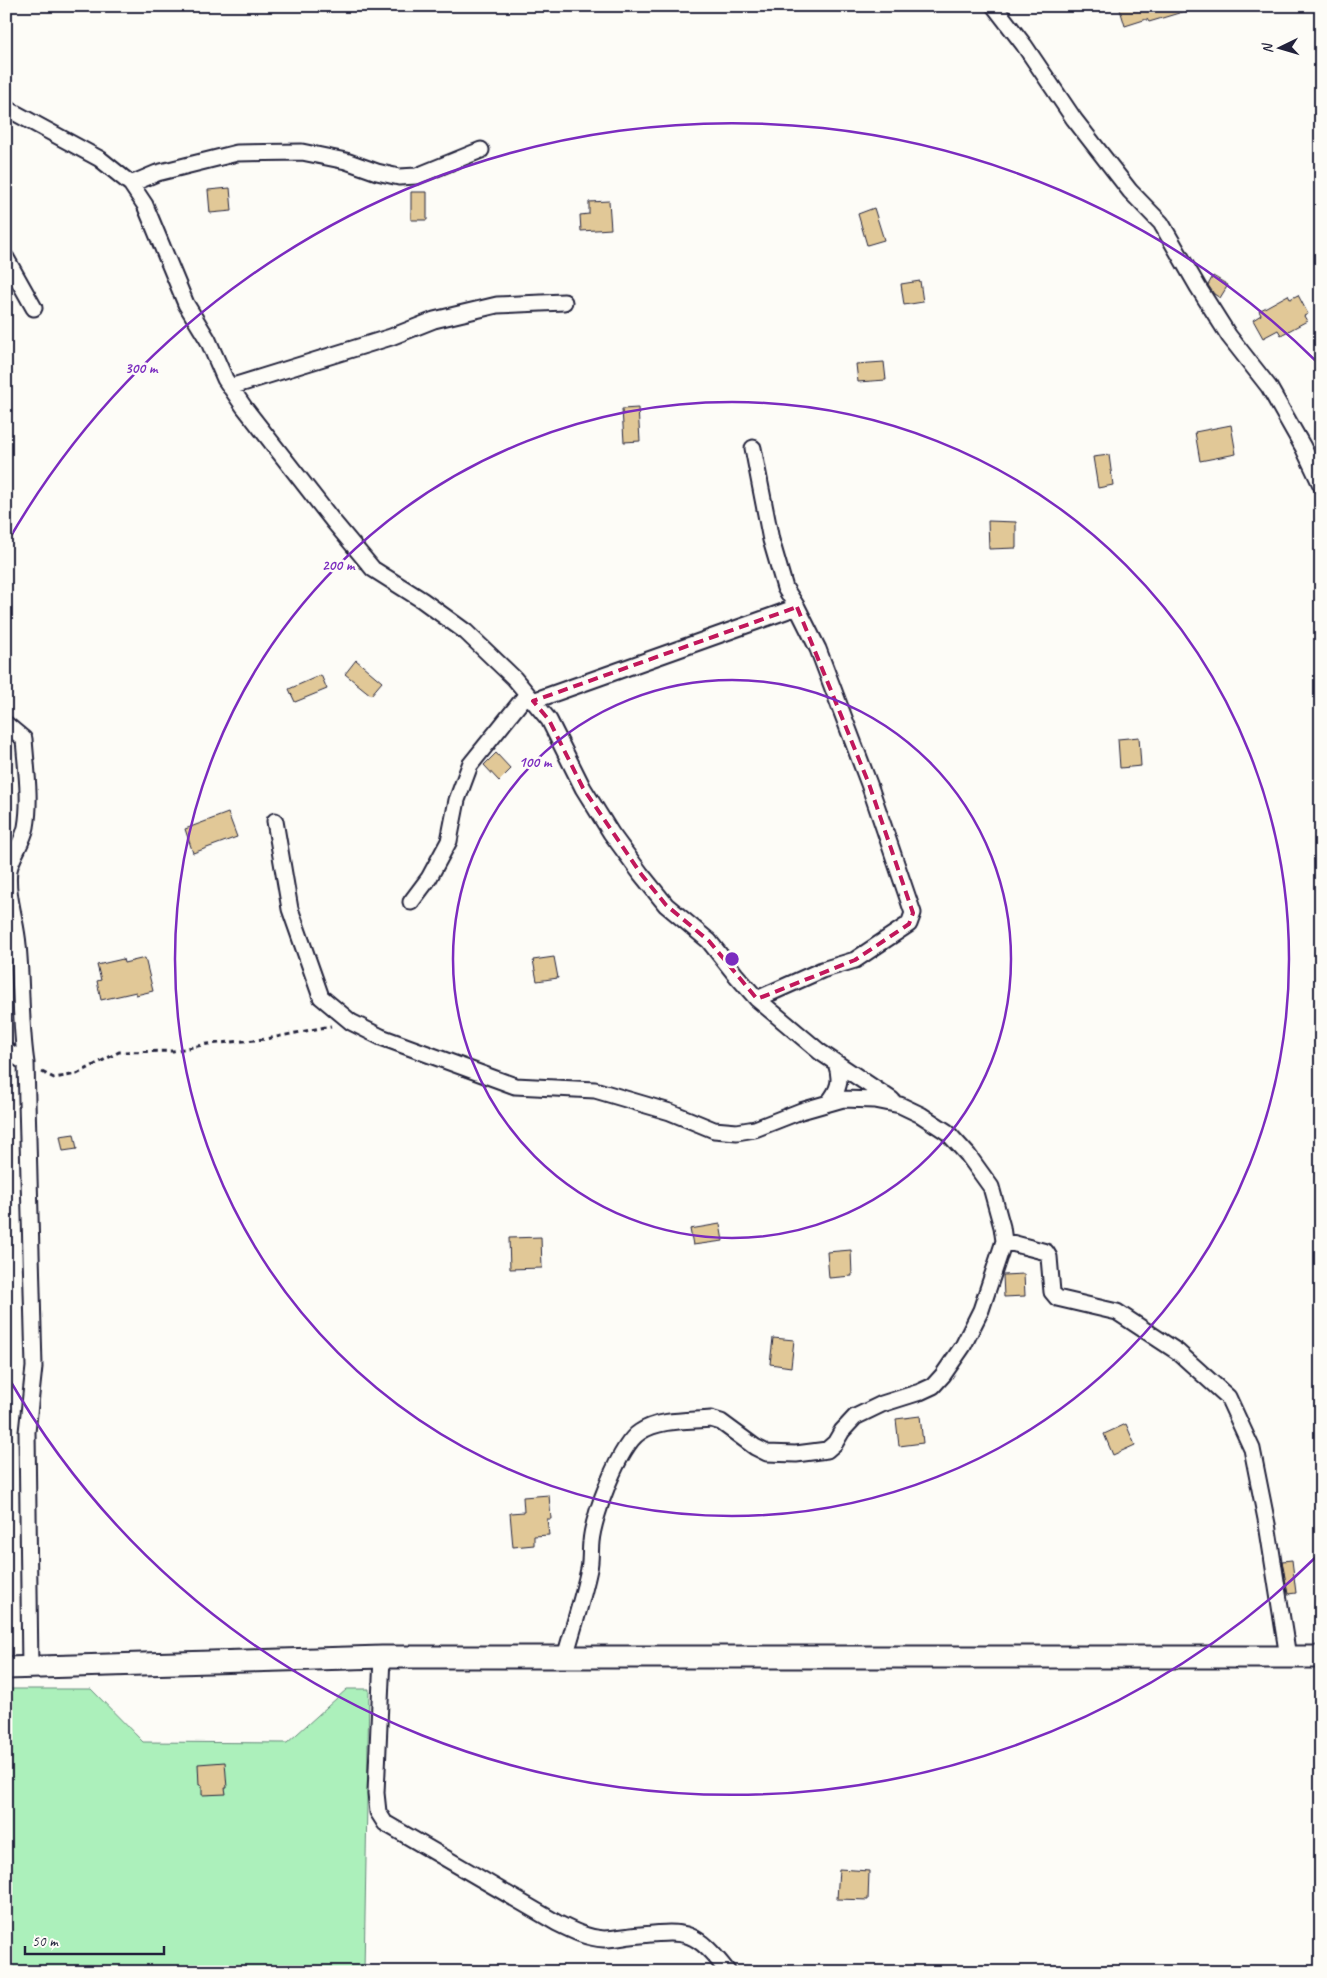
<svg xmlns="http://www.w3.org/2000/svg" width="1327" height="1978" font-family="Caveat,sans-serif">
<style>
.green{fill:#acf0bb;stroke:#67897b}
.building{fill:#e1c897;stroke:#22223b}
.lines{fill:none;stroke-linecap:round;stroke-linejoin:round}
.street-casing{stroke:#22223b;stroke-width:19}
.secondary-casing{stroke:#22223b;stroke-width:25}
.path{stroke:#22223b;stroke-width:3;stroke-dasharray:5 4;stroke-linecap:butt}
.street{stroke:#fdfcf7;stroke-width:15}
.secondary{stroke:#fdfcf7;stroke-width:21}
.marked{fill:none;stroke:#c2185b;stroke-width:4;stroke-dasharray:10 6;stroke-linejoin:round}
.ring{fill:none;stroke:#7b2cbf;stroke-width:2.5}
.centre{fill:#7b2cbf;stroke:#fdfcf7;stroke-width:2.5}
.ring-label{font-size:15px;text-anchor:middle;font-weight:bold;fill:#7b2cbf;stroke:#fdfcf7;stroke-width:5;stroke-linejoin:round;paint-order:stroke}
</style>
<rect width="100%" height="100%" fill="#fdfcf7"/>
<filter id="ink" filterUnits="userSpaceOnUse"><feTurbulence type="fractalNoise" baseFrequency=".02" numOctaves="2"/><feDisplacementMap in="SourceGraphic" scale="10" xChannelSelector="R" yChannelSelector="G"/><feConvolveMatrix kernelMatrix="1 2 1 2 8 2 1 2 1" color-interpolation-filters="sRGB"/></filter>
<g filter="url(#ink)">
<!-- green -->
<path class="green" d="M 6,1689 L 91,1689 L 143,1742 L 287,1743 L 347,1689 L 369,1689 L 364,1972 L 6,1972 Z"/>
<!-- building -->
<path class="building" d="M 1119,6 L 1189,6 L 1189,10 L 1149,22 L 1147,19 L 1125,26 Z
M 230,188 L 232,211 L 210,213 L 208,190 Z
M 411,192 L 427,192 L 427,220 L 411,220 Z
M 609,201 L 611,229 L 581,231 L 580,215 L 589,214 L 589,202 Z
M 874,208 L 884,240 L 867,245 L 858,214 Z
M 1213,276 L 1228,285 L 1220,298 L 1214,294 L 1208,285 Z
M 920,281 L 923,302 L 904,305 L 901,284 Z
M 1288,295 L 1290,299 L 1298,295 L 1308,314 L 1304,316 L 1307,321 L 1281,335 L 1278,330 L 1263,338 L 1253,320 L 1261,315 L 1259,311 Z
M 884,362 L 886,380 L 858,382 L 856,364 Z
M 638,408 L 640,441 L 624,442 L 622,409 Z
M 1231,425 L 1236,454 L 1200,461 L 1195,432 Z
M 1109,455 L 1113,485 L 1098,488 L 1093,457 Z
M 988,521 L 1016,522 L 1016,548 L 989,549 Z
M 356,660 L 382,682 L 371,695 L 345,674 Z
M 321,675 L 327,689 L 295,702 L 289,689 Z
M 1139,737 L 1141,766 L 1120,768 L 1118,739 Z
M 496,753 L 511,769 L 499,781 L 484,765 Z
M 228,813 L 237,837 L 193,853 L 185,829 Z
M 554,957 L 558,978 L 537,981 L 533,960 Z
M 145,958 L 153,991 L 136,995 L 136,992 L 101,1000 L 97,981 L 101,980 L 97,965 L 123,959 L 124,963 Z
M 74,1134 L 77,1149 L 63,1151 L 60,1136 Z
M 720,1224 L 723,1241 L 693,1245 L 690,1229 Z
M 541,1237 L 542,1268 L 510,1269 L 509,1238 Z
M 851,1250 L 852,1276 L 829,1278 L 827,1252 Z
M 1024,1274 L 1025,1296 L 1004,1297 L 1003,1275 Z
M 773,1338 L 794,1340 L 791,1367 L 770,1364 Z
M 920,1416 L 923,1443 L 899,1446 L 896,1419 Z
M 1126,1424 L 1135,1445 L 1113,1455 L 1104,1434 Z
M 549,1495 L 551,1519 L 547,1519 L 549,1535 L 534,1536 L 534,1545 L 513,1547 L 510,1513 L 524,1512 L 523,1497 Z
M 1292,1560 L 1296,1593 L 1288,1594 L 1282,1561 Z
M 225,1762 L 227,1788 L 225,1788 L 226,1794 L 202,1795 L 202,1785 L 199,1785 L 198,1764 Z
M 839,1869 L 869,1871 L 868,1900 L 837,1899 Z"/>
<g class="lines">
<!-- street casing -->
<g class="street-casing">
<path id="street" d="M 994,6 L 1024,45 L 1074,119 L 1130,191 L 1161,223 L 1198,287 L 1229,336 L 1269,387 L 1303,447 L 1321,485
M 6,108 L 100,159 L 131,184 L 145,205 L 186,304 L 208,340 L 225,379 L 244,407 L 333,521 L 373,569 L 422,600 L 466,632 L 514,678 L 549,720 L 583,788 L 611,833 L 641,874 L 666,905 L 709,941 L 735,974 L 757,999 L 820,1052 L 892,1100
M 131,184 L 157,173 L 237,153 L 302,152 L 346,161 L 377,172 L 399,177 L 417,176 L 481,150
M 6,258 L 34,308
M 230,387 L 391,337 L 434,320 L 497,305 L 564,302
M 753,448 L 771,540 L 785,588 L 797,607 L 818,649 L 869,784 L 913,913 L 909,924 L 855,960 L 822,970 L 757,999
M 533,701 L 797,607
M 6,724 L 24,739 C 26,768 31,798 26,827 C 23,842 12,855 9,870 C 6,895 16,920 18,945 C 22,985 20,1024 26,1063
M 275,821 L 290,909 L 321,997 L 351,1022 L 381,1037 L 515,1086 L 595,1090 L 670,1112 L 714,1130 L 737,1132 L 755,1129 L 801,1111 L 843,1099 L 875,1100 L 900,1105 L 921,1115 L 947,1132 L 968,1155 L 991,1187 L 1002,1227 L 1004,1241 L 981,1310 L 963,1346 L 943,1375 L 933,1386 L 920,1392 L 882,1404 L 855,1417 L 842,1431 L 835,1443 L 827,1450 L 796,1454 L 767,1453 L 755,1447 L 721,1422 L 711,1419 C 689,1421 659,1419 640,1432 C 619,1445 593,1517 591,1542 C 590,1551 591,1560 589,1569 C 583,1598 573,1628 565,1657
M 411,902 L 429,878 L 449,841 L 457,800 L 470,765 L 527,694
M 6,1050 L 26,1063 L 34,1367 L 27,1432 L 30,1669
M 828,1103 C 839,1090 842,1080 836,1063
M 1004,1241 L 1046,1252 L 1049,1257 L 1052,1292 L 1057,1298 L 1117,1312 L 1178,1352 L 1228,1397 L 1252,1449 L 1267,1524 L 1288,1657
M 382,1657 L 376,1793 L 378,1812 L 385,1823 L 557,1923 C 573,1931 587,1938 604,1939 C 613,1939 623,1937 631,1936 C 686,1931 693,1927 728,1972"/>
</g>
<!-- secondary casing -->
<g class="secondary-casing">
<path id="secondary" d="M 6,1668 L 382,1657 L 1321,1657"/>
</g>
<!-- path -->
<path class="path" d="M 42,1072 L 54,1078 L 77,1074 L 119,1052 L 173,1051 L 208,1044 L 266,1039 L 331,1026"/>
<!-- street -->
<use href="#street" class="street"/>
<!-- secondary -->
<use href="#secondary" class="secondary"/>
</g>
</g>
<!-- marked area -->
<path class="marked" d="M 797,607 L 869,784 L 913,913 L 909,924 L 855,960 L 757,999 L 709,941 L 666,905 L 641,874 L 583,788 L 549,720 L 533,701 Z"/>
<!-- distance rings -->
<g class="ring">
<circle cx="732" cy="959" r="279"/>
<circle cx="732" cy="959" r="557"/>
<path d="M1318 1555A836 836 0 0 1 8 1377M8 541A836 836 0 0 1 1318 363"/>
</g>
<circle cx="732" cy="959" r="8" class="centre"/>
<g class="ring-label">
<text x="141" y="373">300 m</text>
<text x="338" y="570">200 m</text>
<text x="535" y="767">100 m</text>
</g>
<!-- margin -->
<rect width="1327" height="1978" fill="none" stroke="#fdfcf7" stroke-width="25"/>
<rect x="12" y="12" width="1302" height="1953" fill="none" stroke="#22223b" stroke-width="2" filter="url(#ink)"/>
<!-- north arrow -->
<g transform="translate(1280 48) rotate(265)" stroke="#fdfcf7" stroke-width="4" paint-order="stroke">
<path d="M0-4L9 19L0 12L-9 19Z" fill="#22223b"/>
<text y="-8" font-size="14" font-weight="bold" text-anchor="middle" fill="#22223b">N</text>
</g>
<!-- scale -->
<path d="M25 1946v8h139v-8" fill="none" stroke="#22223b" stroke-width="2.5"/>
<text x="32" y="1946" font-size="15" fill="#22223b" stroke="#fdfcf7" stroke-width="4" paint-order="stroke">50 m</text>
</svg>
